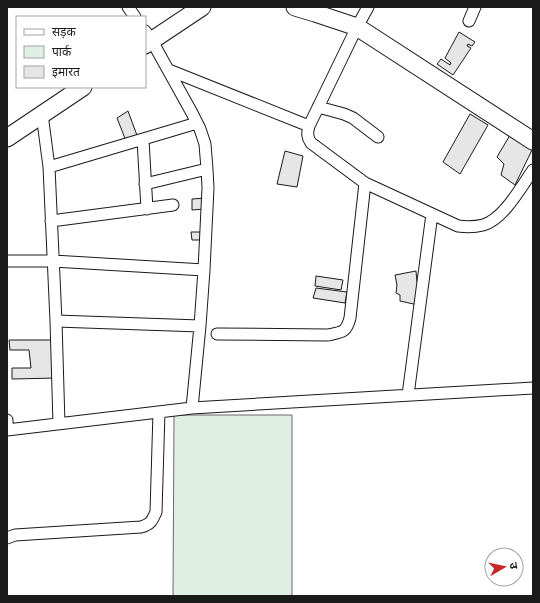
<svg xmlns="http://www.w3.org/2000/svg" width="540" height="603" font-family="Montserrat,'Noto Sans Devanagari',sans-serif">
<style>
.green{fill:#e0efe3;stroke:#6a6a6a}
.building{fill:#e6e6e6;stroke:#1a1a1a}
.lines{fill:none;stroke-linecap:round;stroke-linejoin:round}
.minor-casing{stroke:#1a1a1a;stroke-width:13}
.primary-casing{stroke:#1a1a1a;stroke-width:19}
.minor{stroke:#fff;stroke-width:11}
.primary{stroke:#fff;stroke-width:17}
</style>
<rect width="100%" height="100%" fill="#fff"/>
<!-- green -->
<path class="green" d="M 174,415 L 292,415 L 292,596 L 173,596 Z"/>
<!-- building -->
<path class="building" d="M 459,32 L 475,42 L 472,46 L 468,44 L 467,46 L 471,48 L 453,75 L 437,64 L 441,59 L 450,65 L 451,63 L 445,58 Z
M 128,111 L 138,138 L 126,141 L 117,118 Z
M 470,114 L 488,125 L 460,174 L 443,162 Z
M 510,135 L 533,148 L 515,185 L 501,175 L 504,164 L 497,157 Z
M 285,151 L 303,156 L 297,187 L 277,184 Z
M 206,198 L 204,209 L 192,210 L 192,199 Z
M 191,232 L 204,232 L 204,240 L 192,240 Z
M 416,271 L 417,282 L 420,285 L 418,305 L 400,301 L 400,295 L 396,293 L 397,285 L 395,275 Z
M 316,276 L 343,280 L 341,290 L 315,286 Z
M 316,288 L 347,292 L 345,303 L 313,298 Z
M 9,340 L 55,340 L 56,378 L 12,379 L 12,368 L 31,368 L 29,350 L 10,350 Z"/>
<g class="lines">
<!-- minor casing -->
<g class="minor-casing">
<path id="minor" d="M 128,7 L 135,17
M 368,7 L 357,27 L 309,126 C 307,133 307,137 311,143 L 365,183 L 458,226 C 466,227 475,227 483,225 C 504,219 521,187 533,170
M 469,21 L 475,7
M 145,31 L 152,41 L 192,113 L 200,129 L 205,144 L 207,169 L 208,188 L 204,270 L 200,326 L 192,408
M 169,70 L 309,126
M 318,107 L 344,114 L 353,118 L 378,137
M 42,114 L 49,167 L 56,321 L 59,424
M 143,140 L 147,209
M 49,167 L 197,123
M 145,184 L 207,169
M 51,221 L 173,205
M 7,261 L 53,261 L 204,270
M 56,321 L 200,326
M 217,334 L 328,335 C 342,332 346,333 350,318 L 365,183
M 408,395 L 432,214
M 7,420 L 7,430
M 7,430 L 192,408 L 533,388
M 7,538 L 15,535 L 141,527 C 151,524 152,521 156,512 L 159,412"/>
</g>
<!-- primary casing -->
<g class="primary-casing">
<path id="primary" d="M 295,7 L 315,13 L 357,27 L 533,141
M 145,45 L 202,7
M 7,138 L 83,87"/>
</g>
<!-- minor -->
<use href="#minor" class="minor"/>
<!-- primary -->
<use href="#primary" class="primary"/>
</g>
<!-- border -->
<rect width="540" height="603" fill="none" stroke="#1a1a1a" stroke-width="16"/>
<!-- legend -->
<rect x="16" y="16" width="130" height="72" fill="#ffffff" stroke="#a3a3a3"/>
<rect x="24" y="29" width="20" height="6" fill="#ffffff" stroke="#a3a3a3"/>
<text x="52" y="36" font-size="12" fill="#1a1a1a">सड़क</text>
<rect x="24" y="46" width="20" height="12" fill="#e0efe3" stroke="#a3a3a3"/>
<text x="52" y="56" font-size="12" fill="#1a1a1a">पार्क</text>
<rect x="24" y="66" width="20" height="12" fill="#e6e6e6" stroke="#a3a3a3"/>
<text x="52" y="76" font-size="12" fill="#1a1a1a">इमारत</text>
<!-- north arrow -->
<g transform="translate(504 567) rotate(81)"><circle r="19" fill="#ffffff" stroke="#a3a3a3"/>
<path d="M0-3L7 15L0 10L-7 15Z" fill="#c62828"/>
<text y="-6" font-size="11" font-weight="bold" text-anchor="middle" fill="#1a1a1a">उ</text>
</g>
</svg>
